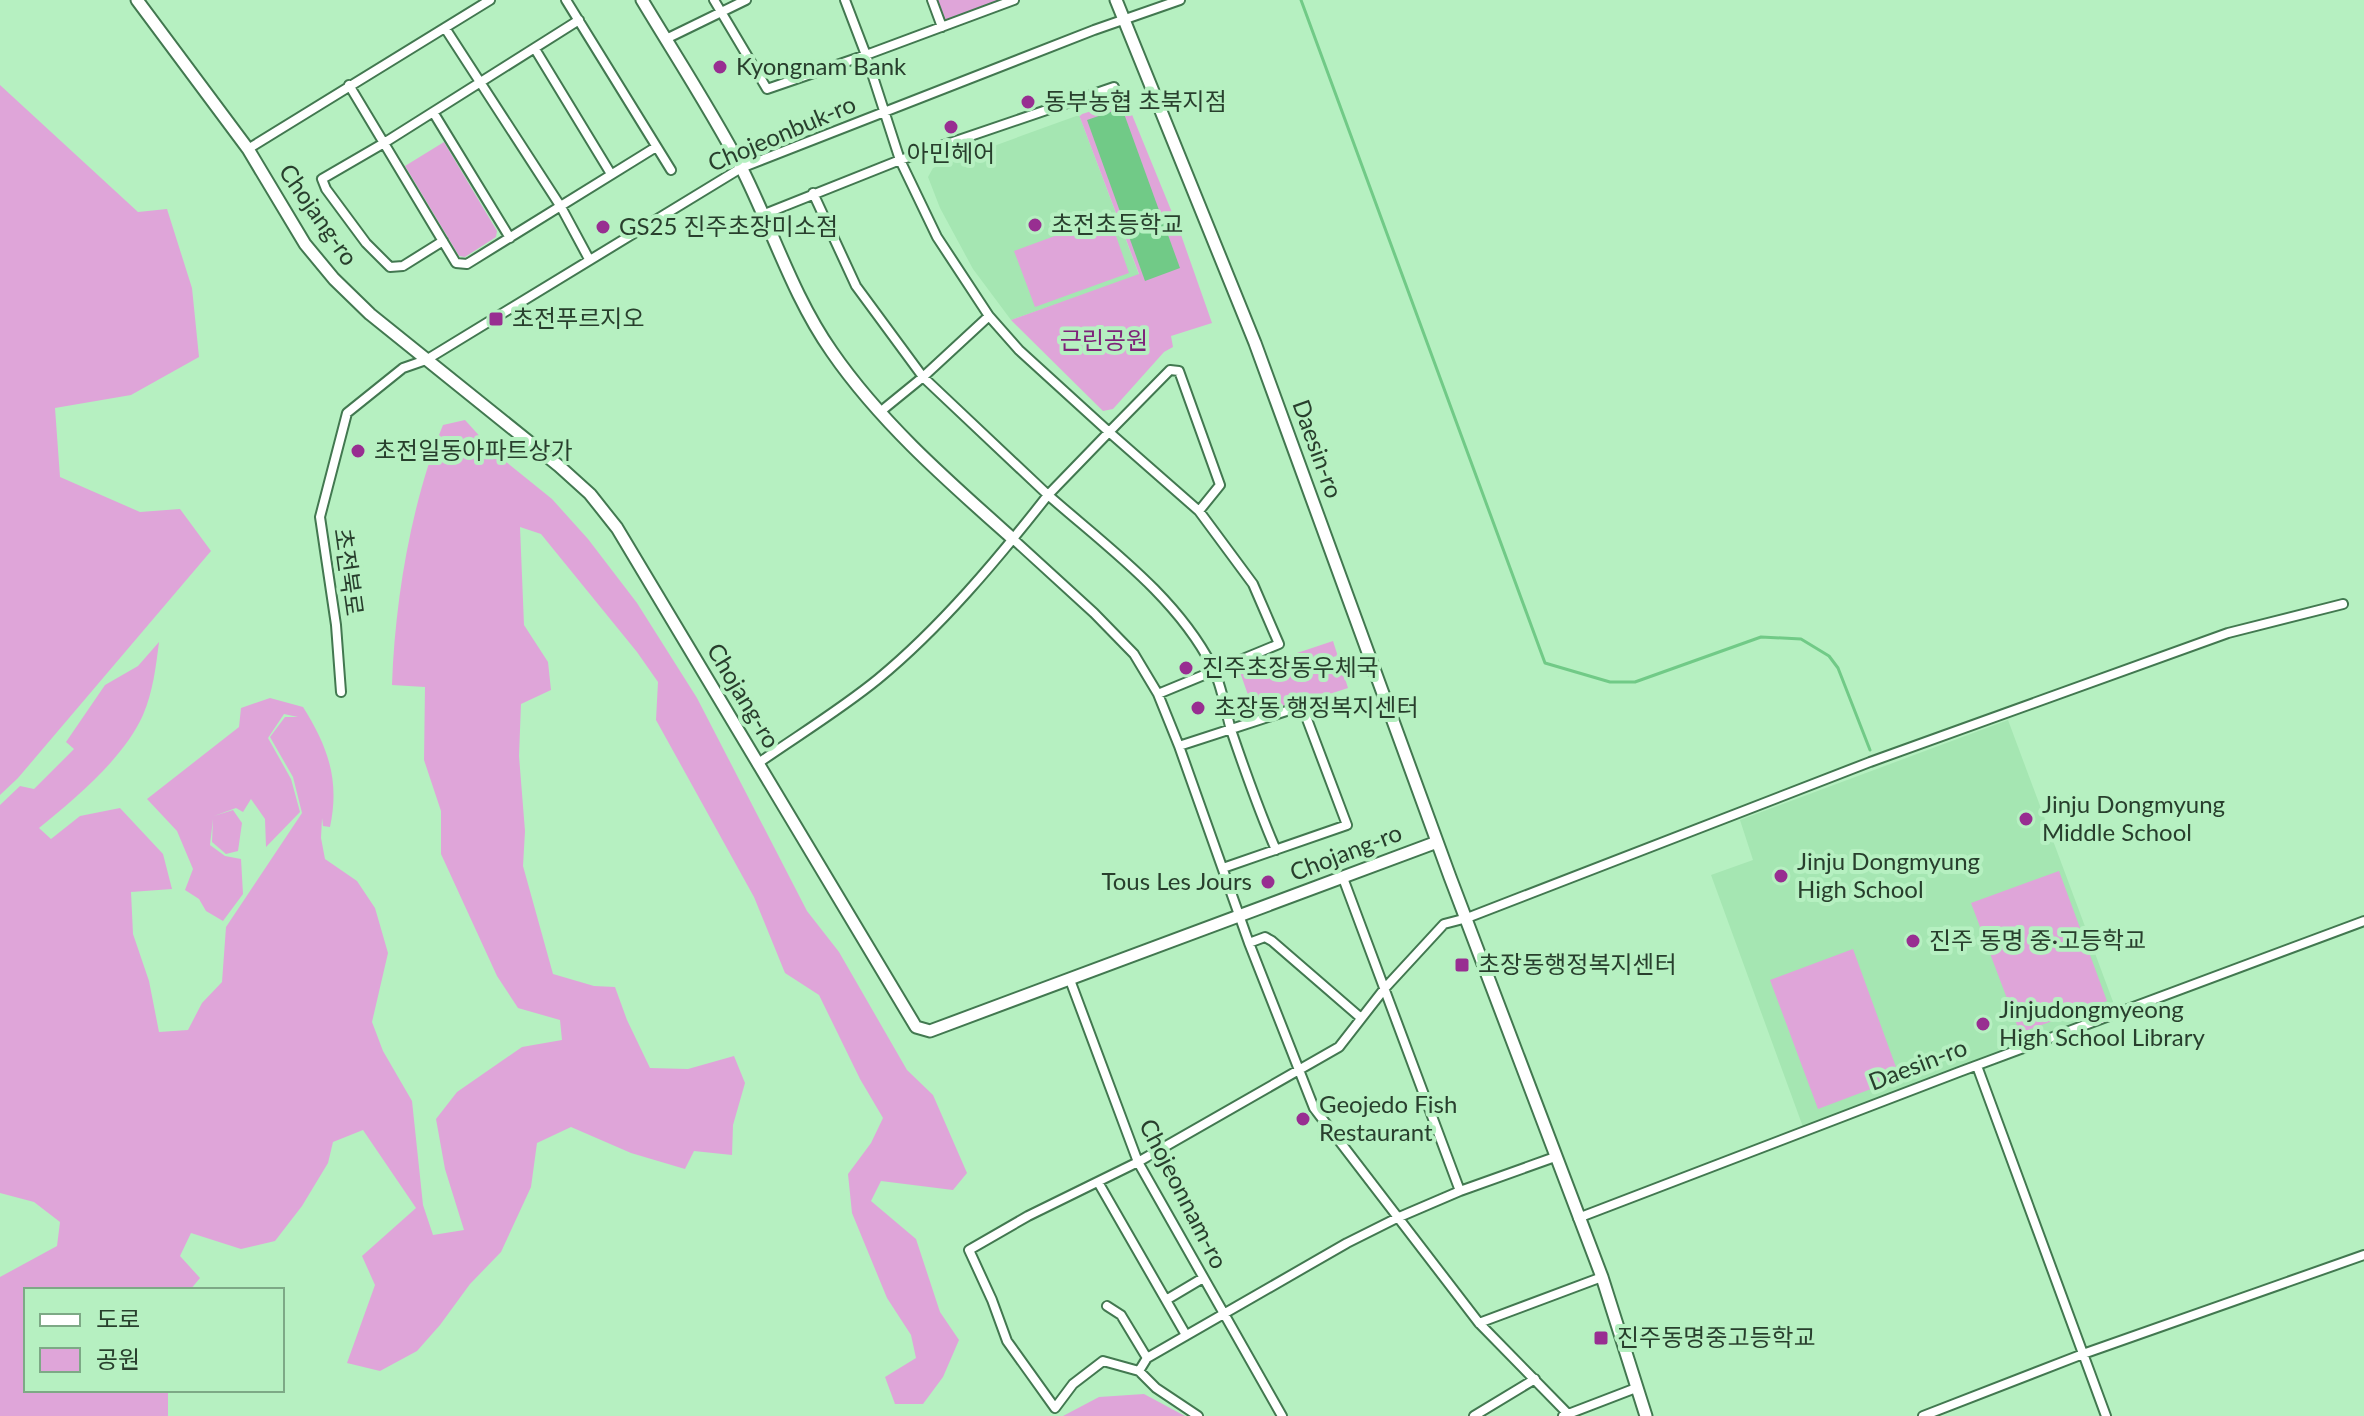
<svg xmlns="http://www.w3.org/2000/svg" width="2364" height="1416" font-family="Lato,'Noto Sans KR',sans-serif">
<style>
.built{fill:#a5e6b2}
.green{fill:#dfa5d9}
.water{fill:#71ca87}
.lines{fill:none;stroke-linecap:round;stroke-linejoin:round}
.stream{stroke:#71ca87;stroke-width:3}
.street-casing{stroke:#427850;stroke-width:12}
.secondary-casing{stroke:#427850;stroke-width:15}
.street{stroke:#fff;stroke-width:8}
.secondary{stroke:#fff;stroke-width:11}
.poi-dot{fill:#982e91;stroke:#b6f0c1;stroke-width:3}
.labels{text-anchor:middle;stroke-width:8;stroke-linejoin:round;paint-order:stroke}
.poi-label{font-size:24px;fill:#283f2d;stroke:#b6f0c1;text-anchor:start}
.street-label{font-size:24px;fill:#283f2d;stroke:#b6f0c1}
.park-label{font-size:24px;fill:#7e2379;stroke:#b6f0c1}
</style>
<rect width="100%" height="100%" fill="#b6f0c1"/>
<!-- built -->
<path class="built" d="M 1079,115 L 1139,275 L 1011,320 L 973,269 L 940,208 L 928,177 L 933,168 Z
M 2008,720 L 2115,1007 L 1803,1127 L 1711,875 L 1753,860 L 1740,820 Z"/>
<!-- green -->
<path class="green" d="M 937,0 L 1000,0 L 945,21 Z
M 0,85 L 138,212 L 167,209 L 192,288 L 199,357 L 131,395 L 55,408 L 60,477 L 140,512 L 180,509 L 211,551 L 18,778 L 0,795 Z
M 1126,100 L 1180,232 L 1212,323 L 1171,336 L 1173,347 L 1164,352 L 1113,409 L 1103,411 L 1011,320 L 1139,274 L 1079,115 Z
M 444,142 L 497,231 L 496,237 L 465,257 L 459,256 L 405,166 Z
M 1109,216 L 1129,273 L 1035,307 L 1014,251 Z
M 465,420 L 495,453 L 552,499 L 588,539 L 637,603 L 697,698 L 807,911 L 839,952 L 907,1070 L 933,1095 L 967,1173 L 953,1190 L 881,1181 L 871,1201 L 916,1239 L 940,1312 L 959,1340 L 943,1377 L 923,1404 L 895,1404 L 885,1377 L 916,1358 L 911,1335 L 887,1298 L 852,1213 L 848,1174 L 871,1143 L 883,1118 L 860,1079 L 819,995 L 785,973 L 754,897 L 656,720 L 658,682 L 637,652 L 541,534 L 520,527 L 524,625 L 548,662 L 551,690 L 521,704 L 519,756 L 525,831 L 523,866 L 553,974 L 594,986 L 615,987 L 627,1020 L 650,1068 L 688,1069 L 734,1056 L 745,1083 L 733,1125 L 732,1155 L 694,1151 L 685,1169 L 631,1153 L 571,1127 L 537,1143 L 531,1187 L 501,1252 L 470,1284 L 440,1325 L 417,1351 L 380,1371 L 347,1363 L 375,1285 L 362,1256 L 416,1208 L 363,1130 L 333,1142 L 328,1163 L 302,1206 L 275,1241 L 241,1249 L 191,1233 L 180,1256 L 200,1278 L 190,1290 L 26,1290 L 26,1390 L 168,1390 L 168,1416 L 0,1416 L 0,1277 L 57,1246 L 60,1222 L 34,1202 L 0,1193 L 0,805 L 20,786 L 34,789 L 74,749 L 66,742 L 105,685 L 138,666 L 159,642 C 156,666 153,692 143,715 C 124,758 75,799 39,828 L 51,839 L 80,816 L 120,808 L 163,854 L 172,889 L 131,892 L 133,934 L 149,981 L 159,1032 L 188,1030 L 202,1003 L 222,982 L 226,927 L 302,813 L 293,777 L 270,737 L 285,717 L 298,717 L 284,714 L 268,738 L 291,779 L 300,812 L 266,847 L 265,819 L 251,799 L 243,812 L 236,808 L 214,816 L 233,810 L 242,823 L 238,851 L 226,854 L 212,842 L 213,819 L 210,845 L 225,856 L 241,859 L 243,894 L 223,921 L 206,911 L 199,899 L 185,890 L 193,869 L 177,831 L 147,799 L 239,727 L 241,708 L 270,698 L 303,707 C 328,747 340,780 330,827 L 323,826 L 322,818 L 321,838 L 325,859 L 357,881 L 375,908 L 388,953 L 372,1022 L 383,1051 L 412,1101 L 423,1205 L 433,1235 L 464,1230 L 445,1169 L 436,1119 L 457,1092 L 522,1047 L 562,1040 L 560,1020 L 518,1008 L 497,976 L 441,854 L 441,811 L 424,760 L 425,687 L 392,685 C 395,600 411,503 443,425 Z
M 1333,641 L 1348,688 L 1256,718 L 1240,672 Z
M 2059,871 L 2107,1001 L 2020,1033 L 1971,903 Z
M 1853,949 L 1900,1078 L 1818,1109 L 1770,980 Z
M 1144,1394 L 1185,1416 L 1063,1416 L 1099,1397 Z"/>
<!-- water -->
<path class="water" d="M 1122,108 L 1180,268 L 1145,281 L 1087,120 Z"/>
<g class="lines">
<!-- stream -->
<path class="stream" d="M 1301,0 L 1545,663 L 1610,682 L 1635,682 L 1761,637 L 1801,639 L 1829,656 L 1838,668 L 1870,750"/>
<!-- street casing -->
<g class="street-casing">
<path id="street" d="M 566,0 L 671,170
M 714,0 L 767,89 L 866,55 L 1014,0
M 845,0 L 866,55 L 900,160 L 937,237 L 989,316 L 1019,350 L 1109,432 L 1048,495 C 1106,546 1176,596 1212,666 C 1222,685 1225,709 1231,730 C 1245,771 1259,811 1276,850
M 932,0 L 942,27
M 445,28 L 561,207 L 589,259
M 666,39 L 746,0
M 535,49 L 611,174
M 349,85 L 456,263 L 467,264 L 656,147
M 433,112 L 510,238
M 248,149 L 490,0
M 813,193 L 856,286 L 923,377 L 989,316
M 762,215 L 900,160 L 1114,87
M 443,241 L 403,266 L 390,267 L 366,243 L 326,189 L 322,179 L 384,143 L 579,20
M 1170,370 L 1179,371 L 1220,485 L 1199,511 L 1109,432 Z
M 1013,539 L 1094,613 L 1134,654 L 1158,694 L 1179,746 L 1249,943 L 1314,1108 L 1479,1323 L 1570,1416
M 341,692 L 336,625 L 320,517 L 347,413 L 403,368 L 426,360 L 741,168 L 1094,30 L 1180,0
M 1158,694 L 1279,644 L 1253,584 L 1199,511
M 1179,746 L 1302,706 L 1347,825 L 1223,868
M 757,764 C 797,736 840,710 878,679 C 941,627 997,560 1048,495 L 923,377 L 880,412
M 1343,878 L 1460,1191
M 1249,943 L 1265,937 L 1272,941 L 1361,1018
M 1070,980 L 1138,1162 L 1282,1416
M 1977,1066 L 2106,1416
M 1555,1157 L 1460,1191 L 1397,1218 L 1347,1243 L 1147,1358 L 1139,1371 L 1103,1361 L 1073,1384 L 1055,1408 L 1007,1341 L 992,1300 L 969,1250 L 1028,1216 L 1138,1162 L 1339,1047 L 1385,988 L 1444,924 L 1467,918 L 1870,762 L 2228,633 L 2343,604
M 1098,1182 L 1186,1335
M 1578,1218 L 1959,1072 L 2364,921
M 1166,1300 L 1203,1278
M 1107,1306 L 1121,1315 L 1147,1358
M 1479,1323 L 1602,1277
M 1139,1371 L 1156,1388 L 1198,1416
M 1474,1416 L 1535,1379
M 1563,1416 L 1636,1388
M 1923,1416 L 2083,1354 L 2364,1255"/>
</g>
<!-- secondary casing -->
<g class="secondary-casing">
<path id="secondary" d="M 137,0 L 248,149 L 305,244 L 334,279 L 370,314 L 559,466 L 590,494 L 617,528 L 916,1027 L 930,1031 L 1437,842
M 642,0 C 675,55 711,110 741,167 C 772,228 792,295 832,352 C 881,423 949,482 1013,539
M 1116,0 L 1255,343 L 1450,877 L 1602,1277 L 1646,1416"/>
</g>
<!-- street -->
<use href="#street" class="street"/>
<!-- secondary -->
<use href="#secondary" class="secondary"/>
</g>
<!-- markers -->
<g class="poi-dot">
<circle cx="720" cy="67" r="8"/>
<circle cx="1028" cy="102" r="8"/>
<circle cx="951" cy="127" r="8"/>
<circle cx="1035" cy="225" r="8"/>
<circle cx="603" cy="227" r="8"/>
<rect x="488" y="311" width="16" height="16" rx="4"/>
<circle cx="358" cy="451" r="8"/>
<circle cx="1186" cy="668" r="8"/>
<circle cx="1198" cy="708" r="8"/>
<circle cx="2026" cy="819" r="8"/>
<circle cx="1781" cy="876" r="8"/>
<circle cx="1268" cy="882" r="8"/>
<circle cx="1913" cy="941" r="8"/>
<rect x="1454" y="957" width="16" height="16" rx="4"/>
<circle cx="1983" cy="1024" r="8"/>
<circle cx="1303" cy="1119" r="8"/>
<rect x="1593" y="1330" width="16" height="16" rx="4"/>
</g>
<g class="labels">
<!-- poi labels -->
<g class="poi-label">
<text x="736" y="75">Kyongnam Bank</text>
<text x="1044" y="110">동부농협 초북지점</text>
<text x="951" y="162" text-anchor="middle">아민헤어</text>
<text x="1051" y="233">초전초등학교</text>
<text x="619" y="235">GS25 진주초장미소점</text>
<text x="512" y="327">초전푸르지오</text>
<text x="374" y="459">초전일동아파트상가</text>
<text x="1202" y="676">진주초장동우체국</text>
<text x="1214" y="716">초장동 행정복지센터</text>
<text x="2042" y="813">Jinju Dongmyung<tspan x="2042" dy="28">Middle School</tspan></text>
<text x="1797" y="870">Jinju Dongmyung<tspan x="1797" dy="28">High School</tspan></text>
<text x="1252" y="890" text-anchor="end">Tous Les Jours</text>
<text x="1929" y="949">진주 동명 중·고등학교</text>
<text x="1478" y="973">초장동행정복지센터</text>
<text x="1999" y="1018">Jinjudongmyeong<tspan x="1999" dy="28">High School Library</tspan></text>
<text x="1319" y="1113">Geojedo Fish<tspan x="1319" dy="28">Restaurant</tspan></text>
<text x="1617" y="1346">진주동명중고등학교</text>
</g>
<!-- street labels -->
<g class="street-label">
<text transform="translate(782 134) rotate(-23)" y="8">Chojeonbuk-ro</text>
<text transform="translate(318 215) rotate(55)" y="8">Chojang-ro</text>
<text transform="translate(1317 449) rotate(70)" y="8">Daesin-ro</text>
<text transform="translate(348 572) rotate(82)" y="8">초전북로</text>
<text transform="translate(743 696) rotate(59)" y="8">Chojang-ro</text>
<text transform="translate(1346 853) rotate(-21)" y="8">Chojang-ro</text>
<text transform="translate(1918 1065) rotate(-21)" y="8">Daesin-ro</text>
<text transform="translate(1183 1194) rotate(63)" y="8">Chojeonnam-ro</text>
</g>
<!-- park labels -->
<g class="park-label">
<text x="1104" y="349">근린공원</text>
</g>
</g>
<!-- legend -->
<rect x="24" y="1288" width="260" height="104" fill="#b6f0c1" stroke="#7da986" stroke-width="2"/>
<rect x="40" y="1314" width="40" height="12" fill="#ffffff" stroke="#7da986" stroke-width="2"/>
<text x="96" y="1328" font-size="24" fill="#283f2d">도로</text>
<rect x="40" y="1348" width="40" height="24" fill="#dfa5d9" stroke="#7da986" stroke-width="2"/>
<text x="96" y="1368" font-size="24" fill="#283f2d">공원</text>
</svg>
